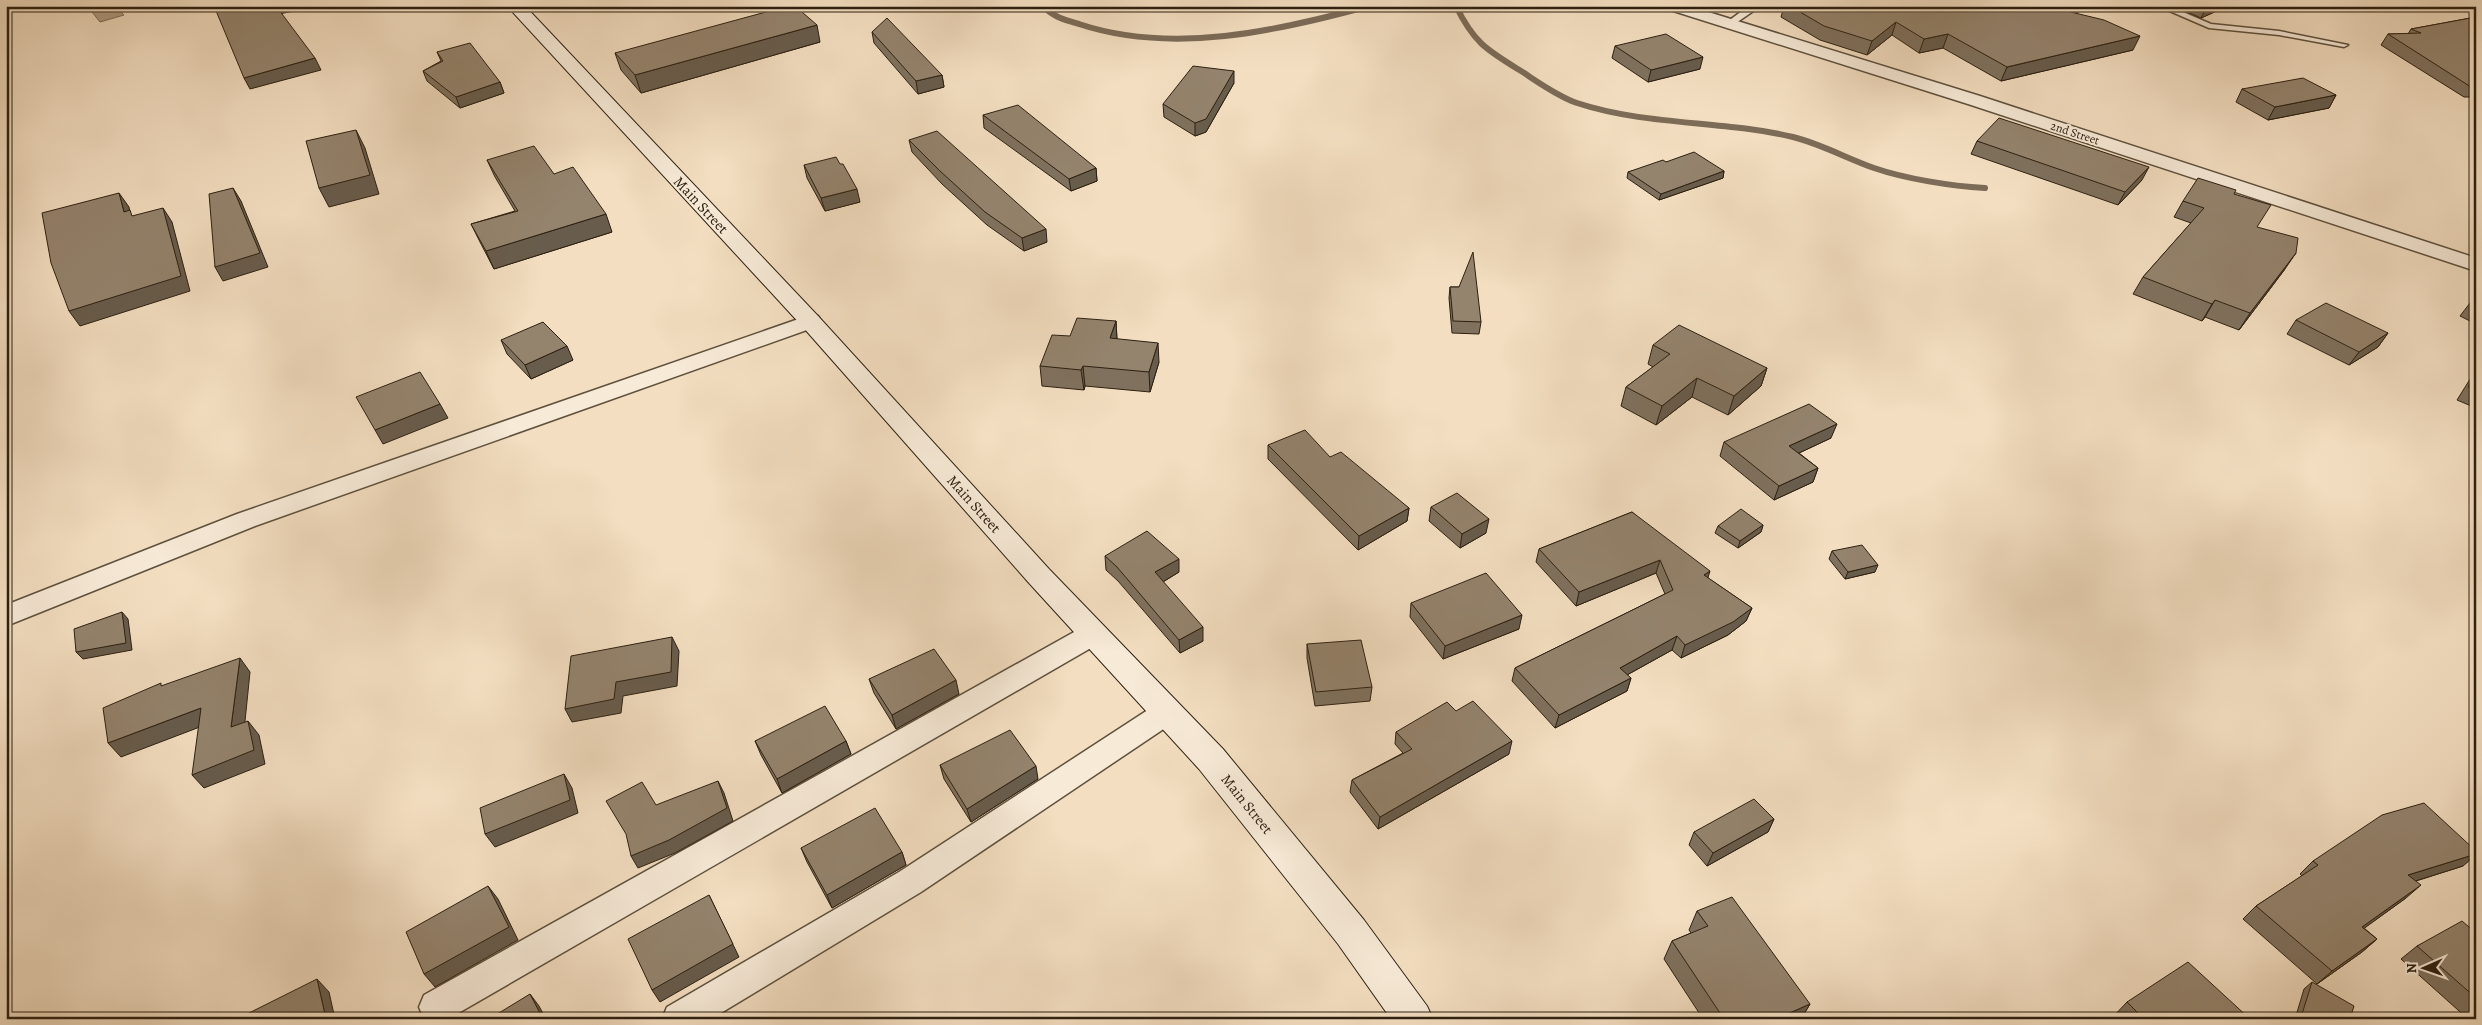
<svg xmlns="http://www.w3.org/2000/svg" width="2482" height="1025" font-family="Alegreya,serif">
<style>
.water{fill:#b09d85;stroke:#7c6b57}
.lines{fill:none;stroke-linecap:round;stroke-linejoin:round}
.stream{stroke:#7c6b57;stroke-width:6}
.lane-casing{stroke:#5e503d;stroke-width:3}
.street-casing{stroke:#5e503d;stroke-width:3}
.secondary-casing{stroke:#2d2011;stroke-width:2}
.lane{fill:#f7ead7;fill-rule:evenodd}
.street{fill:#f7ead7;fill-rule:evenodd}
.secondary{fill:#f7ead7;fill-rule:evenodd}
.wall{fill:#7f715e;stroke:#2d2011}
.shaded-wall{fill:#685c4c;stroke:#2d2011}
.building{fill:#94836d;stroke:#2d2011}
.labels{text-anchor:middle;stroke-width:4;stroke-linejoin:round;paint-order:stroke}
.far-street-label{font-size:12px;fill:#2d2011;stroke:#f7ead7}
.street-label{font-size:15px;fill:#2d2011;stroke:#f7ead7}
</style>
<rect width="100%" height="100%" fill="#f3dec1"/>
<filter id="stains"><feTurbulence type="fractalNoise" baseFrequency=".004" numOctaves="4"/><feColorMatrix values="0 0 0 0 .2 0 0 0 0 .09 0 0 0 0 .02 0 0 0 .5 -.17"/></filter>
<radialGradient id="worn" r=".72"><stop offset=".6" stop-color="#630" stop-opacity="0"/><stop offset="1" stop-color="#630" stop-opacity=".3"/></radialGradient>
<!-- water -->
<path class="water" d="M 115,6 L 124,15 L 100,22 L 92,12 Z"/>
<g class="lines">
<!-- stream -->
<path class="stream" d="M 1043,6 C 1053,17 1065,20 1079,24 C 1172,55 1278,31 1369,6
M 1456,6 C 1474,43 1487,50 1521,71 C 1538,82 1557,96 1577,103 C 1647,126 1722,120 1793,137 C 1821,144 1846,158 1874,168 C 1906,179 1951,186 1985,188"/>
<!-- lane casing -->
<g class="lane-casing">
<path id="lane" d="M 1753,6 L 1765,6 L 1752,12 L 1730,27 L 1723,25 L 1746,8 Z
M 2158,6 L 2169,6 L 2211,24 L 2279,31 L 2348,45 L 2344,47 L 2279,35 L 2209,28 Z"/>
</g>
<!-- street casing -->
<g class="street-casing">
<path id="street" d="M 1664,6 L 1689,6 L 1980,96 L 2476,258 L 2476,271 L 1968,104 L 1667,9 Z
M 810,315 L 818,316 L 821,321 L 818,326 L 255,526 L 6,626 L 6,605 L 237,514 Z
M 1093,624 L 1103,627 L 1107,634 L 1103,641 L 448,1019 L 424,1019 L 419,1007 L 424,995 L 1083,627 Z
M 1167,700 L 1177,704 L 1181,712 L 1177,720 L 921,892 L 711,1019 L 662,1019 L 667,1007 L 899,872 L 1157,704 Z"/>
</g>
<!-- secondary casing -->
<g class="secondary-casing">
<path id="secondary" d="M 507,6 L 525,6 L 818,316 L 1049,569 L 1223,749 L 1364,920 L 1427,1006 L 1433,1019 L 1391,1019 L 1338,944 L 1199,769 L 1029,583 L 802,326 Z"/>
</g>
<!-- lane -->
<use href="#lane" class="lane"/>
<!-- street -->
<use href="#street" class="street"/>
<!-- secondary -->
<use href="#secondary" class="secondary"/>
</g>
<!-- wall -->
<path class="wall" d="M 1784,6 L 2105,6 L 2073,13 L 2133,50 L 2001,81 L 1943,48 L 1919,53 L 1892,35 L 1867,55 L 1820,40 L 1781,17 Z
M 2174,6 L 2232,6 L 2219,10 L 2201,18 Z
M 2476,17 L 2476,97 L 2464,97 L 2381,45 L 2388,34 L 2408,34 L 2411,29 Z
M 872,32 L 942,75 L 944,87 L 918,94 L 874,43 Z
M 820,42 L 641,93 L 621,70 L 615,53 Z
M 1615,46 L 1700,69 L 1648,82 L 1612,58 Z
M 437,52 L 500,82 L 504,93 L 460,108 L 427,81 L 423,71 L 441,61 Z
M 1234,83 L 1206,132 L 1195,136 L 1164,117 L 1163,104 Z
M 2242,89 L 2336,95 L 2329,108 L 2268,120 L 2236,102 Z
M 983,115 L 1096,168 L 1097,181 L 1071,191 L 984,128 Z
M 909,140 L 1047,242 L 1024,251 L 987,225 L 942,184 L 912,152 Z
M 1977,141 L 2142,180 L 2118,205 L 1971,154 Z
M 487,160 L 554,174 L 612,232 L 494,269 L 480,242 L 471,224 L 515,211 L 495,177 Z
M 1666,162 L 1724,171 L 1723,178 L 1659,200 L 1627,178 L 1628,172 Z
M 804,165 L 860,202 L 825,211 L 807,178 Z
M 2234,194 L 2285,269 L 2239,330 L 2205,317 L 2202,321 L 2133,294 L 2143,277 L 2191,223 L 2174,217 L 2183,201 Z
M 1450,287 L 1459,287 L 1481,322 L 1479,334 L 1452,333 L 1449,298 Z
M 2476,298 L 2476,324 L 2460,316 L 2470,303 Z
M 2296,320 L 2388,333 L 2378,347 L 2349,365 L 2287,334 Z
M 1116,321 L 1117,339 L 1159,362 L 1150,392 L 1085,386 L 1084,390 L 1042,386 L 1040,366 L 1070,336 Z
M 501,340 L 573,360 L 531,379 L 507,354 Z
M 1653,345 L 1767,368 L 1761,386 L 1728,415 L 1692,397 L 1656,425 L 1621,406 L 1626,387 L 1653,367 L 1648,364 Z
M 2476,371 L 2476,408 L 2457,400 L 2472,376 Z
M 1831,438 L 1799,453 L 1818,468 L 1813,482 L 1774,500 L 1720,456 L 1724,442 Z
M 1268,445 L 1330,457 L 1409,508 L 1407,521 L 1358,550 L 1268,459 Z
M 1431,507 L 1486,533 L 1460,548 L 1429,521 Z
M 1632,512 L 1708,578 L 1752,608 L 1746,621 L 1728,635 L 1681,658 L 1672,650 L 1627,675 L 1631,678 L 1627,691 L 1555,728 L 1512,681 L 1515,668 L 1665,594 L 1656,573 L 1576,606 L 1536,562 L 1539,549 Z
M 1763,525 L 1761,532 L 1738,548 L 1715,533 L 1718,526 Z
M 1832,551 L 1875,572 L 1845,579 L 1829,559 Z
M 1105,556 L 1179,572 L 1163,582 L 1203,641 L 1180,653 L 1118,581 L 1106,570 Z
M 1411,603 L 1519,629 L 1443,659 L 1410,617 Z
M 1307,644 L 1372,687 L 1370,701 L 1315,706 L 1307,658 Z
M 869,679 L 959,694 L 896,729 L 874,693 Z
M 1456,711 L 1509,754 L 1378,829 L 1350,792 L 1352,780 L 1403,753 L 1395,744 L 1396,732 Z
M 755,741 L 846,741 L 851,754 L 782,793 L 761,755 Z
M 940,765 L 1038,779 L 971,822 L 944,779 Z
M 1774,819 L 1768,832 L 1707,866 L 1689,845 L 1694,832 Z
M 801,848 L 902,852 L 906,865 L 832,908 L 807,862 Z
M 2313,861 L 2463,866 L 2416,881 L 2406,898 L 2364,928 L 2377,939 L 2362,952 L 2317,984 L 2243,919 L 2256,906 L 2302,876 L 2300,874 Z
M 1697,911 L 1810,1004 L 1801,1019 L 1703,1019 L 1664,959 L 1672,941 L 1691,933 L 1689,930 Z
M 2476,933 L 2476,1016 L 2471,1019 L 2468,1019 L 2401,959 L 2417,946 Z
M 2312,982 L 2350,1019 L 2295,1019 L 2304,989 Z
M 2127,1002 L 2250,1019 L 2111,1019 Z"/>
<!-- shaded-wall -->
<path class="shaded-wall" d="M 275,6 L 314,6 L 314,7 L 279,14 Z
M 2046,6 L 2105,6 L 2040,20 Z
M 2207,6 L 2232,6 L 2219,10 L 2201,18 Z
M 1896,22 L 1892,35 L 1867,55 L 1872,41 Z
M 817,25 L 820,42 L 641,93 L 635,75 Z
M 1948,34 L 1943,48 L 1919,53 L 1924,39 Z
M 2140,36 L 2133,50 L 2001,81 L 2007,67 Z
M 1703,57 L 1700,69 L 1648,82 L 1651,70 Z
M 315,58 L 321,70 L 250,89 L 244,78 Z
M 1234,71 L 1234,83 L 1206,132 L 1195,136 L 1195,123 Z
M 942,75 L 944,87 L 918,94 L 916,81 Z
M 500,82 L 504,93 L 460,108 L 456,97 Z
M 2336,95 L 2329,108 L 2268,120 L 2275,107 Z
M 356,130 L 365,148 L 379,194 L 329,207 L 319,188 Z
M 2149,167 L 2142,180 L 2118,205 L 2125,192 Z
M 1096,168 L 1097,181 L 1071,191 L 1069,179 Z
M 1724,171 L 1723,178 L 1659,200 L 1661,194 Z
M 233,188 L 241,201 L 268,267 L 223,281 L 215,267 Z
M 857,189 L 860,202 L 825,211 L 821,198 Z
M 119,193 L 129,207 L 133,226 L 124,212 Z
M 163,208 L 172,222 L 190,291 L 80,326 L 69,311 Z
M 606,214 L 612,232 L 494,269 L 486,251 Z
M 1046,229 L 1047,242 L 1024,251 L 1022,238 Z
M 2296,253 L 2285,269 L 2239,330 L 2250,313 Z
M 2215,300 L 2205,317 L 2202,321 L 2212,304 Z
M 1116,321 L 1117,341 L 1110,338 Z
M 2388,333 L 2378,347 L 2349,365 L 2359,352 Z
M 1158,343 L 1159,362 L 1150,392 L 1149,372 Z
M 567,346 L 573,360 L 531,379 L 525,365 Z
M 1083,366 L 1085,386 L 1084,390 L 1081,370 Z
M 1767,368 L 1761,386 L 1728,415 L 1734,396 Z
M 1697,378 L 1692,397 L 1656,425 L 1662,406 Z
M 440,404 L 448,418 L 383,444 L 375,430 Z
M 1837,424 L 1831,438 L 1784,460 L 1789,446 Z
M 1818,468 L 1813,482 L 1774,500 L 1779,486 Z
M 1409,508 L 1407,521 L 1358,550 L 1359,536 Z
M 1489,519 L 1486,533 L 1460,548 L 1462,534 Z
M 1763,525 L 1761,532 L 1738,548 L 1740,541 Z
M 1179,559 L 1179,572 L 1156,586 L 1155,572 Z
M 1660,560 L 1656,573 L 1576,606 L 1579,592 Z
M 1878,565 L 1875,572 L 1845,579 L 1848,572 Z
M 1710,571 L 1706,584 L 1704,575 Z
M 1752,608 L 1746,621 L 1728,635 L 1681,658 L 1685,645 Z
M 122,612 L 128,619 L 132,650 L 83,659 L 76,652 Z
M 1522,615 L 1519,629 L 1443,659 L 1445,646 Z
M 1203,627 L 1203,641 L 1180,653 L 1179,640 Z
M 1677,636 L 1672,650 L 1616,681 L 1620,668 Z
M 672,637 L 679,651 L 677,686 L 623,696 L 621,713 L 572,722 L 565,709 L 616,682 Z
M 240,658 L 250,672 L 243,741 L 231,727 Z
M 1631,678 L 1627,691 L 1555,728 L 1559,715 Z
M 956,680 L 959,694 L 896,729 L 892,715 Z
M 201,708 L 213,722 L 121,757 L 108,743 Z
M 248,721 L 259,735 L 265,764 L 204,788 L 192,775 Z
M 846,741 L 851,754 L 782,793 L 777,779 Z
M 1512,741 L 1509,754 L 1378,829 L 1380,817 Z
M 1036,766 L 1038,779 L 971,822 L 967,809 Z
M 564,774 L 572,788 L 578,813 L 495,847 L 485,834 Z
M 718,781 L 724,793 L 733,821 L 675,853 L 638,868 L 631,856 Z
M 1774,819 L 1768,832 L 1707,866 L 1713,853 Z
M 902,852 L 906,865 L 832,908 L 827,895 Z
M 2476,854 L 2476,855 L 2463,866 L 2393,888 L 2408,875 Z
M 2421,885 L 2406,898 L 2348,940 L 2362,927 Z
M 488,886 L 498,899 L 518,940 L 435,987 L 424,974 Z
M 709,895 L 739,957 L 660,1002 L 652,990 Z
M 2377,939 L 2362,952 L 2317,984 L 2332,971 Z
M 317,979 L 329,992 L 335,1019 L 326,1019 Z
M 530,994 L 539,1006 L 546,1019 L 543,1019 Z
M 1810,1004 L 1801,1019 L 1776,1019 Z"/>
<!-- building -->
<path class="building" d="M 214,6 L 276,6 L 315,58 L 244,78 Z
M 788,6 L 795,6 L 817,25 L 635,75 L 615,53 Z
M 1790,6 L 2046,6 L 2104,20 L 2140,36 L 2007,67 L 1948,34 L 1924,39 L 1896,22 L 1872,41 L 1824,26 Z
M 2476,17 L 2476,86 L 2471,87 L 2388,34 L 2421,33 L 2411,29 Z
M 887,18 L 942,75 L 916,81 L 872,32 Z
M 1666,34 L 1703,57 L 1651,70 L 1615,46 Z
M 470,43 L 500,82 L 456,97 L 423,71 L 443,61 L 437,52 Z
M 1193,66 L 1234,71 L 1206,119 L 1195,123 L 1163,104 Z
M 2303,78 L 2336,95 L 2275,107 L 2242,89 Z
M 1018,105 L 1096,168 L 1069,179 L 983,115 Z
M 1999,118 L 2149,167 L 2125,192 L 1977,141 Z
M 356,130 L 370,175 L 319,188 L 306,141 Z
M 937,131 L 1046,229 L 1022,238 L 985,212 L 940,171 L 909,140 Z
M 534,146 L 554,174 L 573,167 L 606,214 L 486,251 L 471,224 L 518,211 L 487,160 Z
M 1694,152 L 1724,171 L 1661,194 L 1628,172 L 1663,160 L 1666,162 Z
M 836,157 L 840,164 L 843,164 L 857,189 L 821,198 L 804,165 Z
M 2198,178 L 2236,190 L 2234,194 L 2271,205 L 2257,227 L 2298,238 L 2296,253 L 2250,313 L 2215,300 L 2212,304 L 2143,277 L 2204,208 L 2183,201 Z
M 233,188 L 260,253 L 215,267 L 209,194 Z
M 119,193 L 124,212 L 130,210 L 132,216 L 163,208 L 181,276 L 69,311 L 51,263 L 42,213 Z
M 1473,252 L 1481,322 L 1453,321 L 1450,287 L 1459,287 Z
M 2476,298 L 2476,306 L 2470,303 Z
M 2326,303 L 2388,333 L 2359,352 L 2296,320 Z
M 1077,318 L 1116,321 L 1110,338 L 1158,343 L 1149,372 L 1083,366 L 1081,370 L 1040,366 L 1052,335 L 1070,336 Z
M 543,322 L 567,346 L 525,365 L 501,340 Z
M 1679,325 L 1767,368 L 1734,396 L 1697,378 L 1662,406 L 1626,387 L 1670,354 L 1653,345 Z
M 420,372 L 440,404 L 375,430 L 356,397 Z
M 2476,374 L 2476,390 L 2468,387 Z
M 1809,404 L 1837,424 L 1789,446 L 1818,468 L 1779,486 L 1724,442 Z
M 1305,430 L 1330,457 L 1341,452 L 1409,508 L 1359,536 L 1268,445 Z
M 1457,493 L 1489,519 L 1462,534 L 1431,507 Z
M 1741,509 L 1763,525 L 1740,541 L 1718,526 Z
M 1632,512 L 1710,571 L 1704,575 L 1752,608 L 1733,622 L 1685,645 L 1677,636 L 1620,668 L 1631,678 L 1559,715 L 1515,668 L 1673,590 L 1660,560 L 1579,592 L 1539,549 Z
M 1147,531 L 1179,559 L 1155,572 L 1203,627 L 1179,640 L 1117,567 L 1105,556 Z
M 1862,545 L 1878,565 L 1848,572 L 1832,551 Z
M 1486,573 L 1522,615 L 1445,646 L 1411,603 Z
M 122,612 L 126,643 L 76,652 L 74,629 Z
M 672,637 L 671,672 L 616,682 L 614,699 L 565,709 L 571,656 Z
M 1361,640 L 1372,687 L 1316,692 L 1307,644 Z
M 934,649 L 956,680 L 892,715 L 869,679 Z
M 240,658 L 231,727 L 248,721 L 254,750 L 192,775 L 201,708 L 108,743 L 103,708 L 161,683 L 161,686 Z
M 1473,701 L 1512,741 L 1380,817 L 1352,780 L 1412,749 L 1396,732 L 1447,702 L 1456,711 Z
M 825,706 L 846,741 L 777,779 L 755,741 Z
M 1010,730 L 1036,766 L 967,809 L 940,765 Z
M 564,774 L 570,800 L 485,834 L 480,808 Z
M 718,781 L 727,808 L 669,840 L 631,856 L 626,834 L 606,801 L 642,782 L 656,805 Z
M 1754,799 L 1774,819 L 1713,853 L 1694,832 Z
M 2424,803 L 2476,851 L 2476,854 L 2408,875 L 2421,885 L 2362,927 L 2377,939 L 2332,971 L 2256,906 L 2318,865 L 2313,861 L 2382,815 Z
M 875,808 L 902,852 L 827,895 L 801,848 Z
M 488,886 L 509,927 L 424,974 L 406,932 Z
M 709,895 L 733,944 L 652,990 L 628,939 Z
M 1732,897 L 1810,1004 L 1776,1019 L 1724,1019 L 1672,941 L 1708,926 L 1697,911 Z
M 2462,921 L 2476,933 L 2476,998 L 2417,946 Z
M 2188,962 L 2250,1019 L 2144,1019 L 2127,1002 Z
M 317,979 L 326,1019 L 237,1019 Z
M 2312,982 L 2354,1006 L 2350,1019 L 2310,1019 L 2302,1014 Z
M 530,994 L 543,1019 L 489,1019 Z"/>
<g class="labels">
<!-- far-street labels -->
<g class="far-street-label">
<text transform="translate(2075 133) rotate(18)" y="4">2nd Street</text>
</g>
<!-- street labels -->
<g class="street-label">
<text transform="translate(701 205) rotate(47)" y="5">Main Street</text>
<text transform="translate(974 504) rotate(48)" y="5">Main Street</text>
<text transform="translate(1247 804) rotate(51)" y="5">Main Street</text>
</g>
</g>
<!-- margin -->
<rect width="2482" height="1025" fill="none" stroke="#f3dec1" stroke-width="25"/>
<rect x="8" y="8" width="2467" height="1010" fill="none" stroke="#2d2011" stroke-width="2.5"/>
<rect x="12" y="12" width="2457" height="1000" fill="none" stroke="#2d2011"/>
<!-- north arrow -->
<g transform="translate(2424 968) rotate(268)" stroke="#f7ead7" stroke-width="4" paint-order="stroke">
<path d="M0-4L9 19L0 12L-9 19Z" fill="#2d2011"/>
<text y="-8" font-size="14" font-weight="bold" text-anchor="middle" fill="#2d2011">N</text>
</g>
<rect width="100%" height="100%" filter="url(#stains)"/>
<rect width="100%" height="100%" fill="url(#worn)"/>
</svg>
